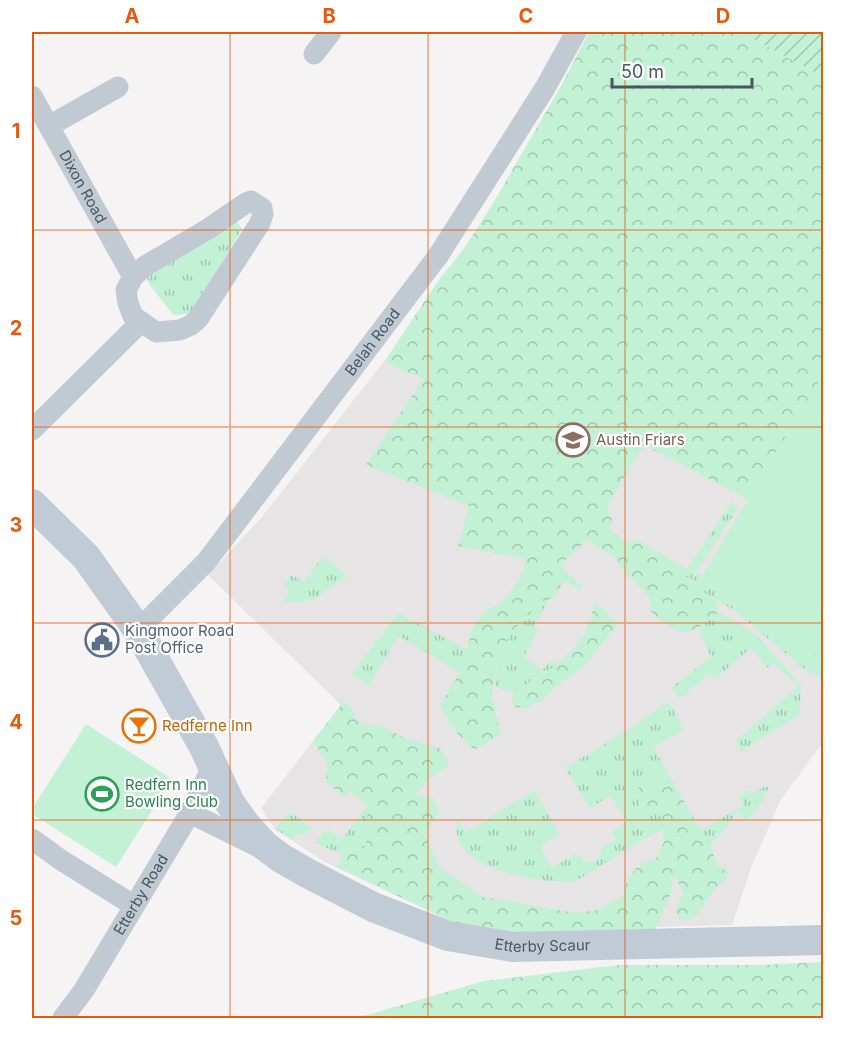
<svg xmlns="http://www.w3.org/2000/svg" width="855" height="1050" font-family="Inter,sans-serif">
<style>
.education{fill:#e6e4e5}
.grass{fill:url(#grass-tufts)}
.forest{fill:url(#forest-crowns)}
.garden{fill:url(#garden-furrows)}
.pitch{fill:#c3f1d5}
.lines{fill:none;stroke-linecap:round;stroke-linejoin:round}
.street{stroke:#c1cad2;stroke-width:21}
.secondary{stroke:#c1cbd6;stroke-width:30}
.grid{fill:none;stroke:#e8590c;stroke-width:1.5;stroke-opacity:0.55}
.labels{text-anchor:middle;stroke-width:4.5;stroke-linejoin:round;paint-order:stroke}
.street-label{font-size:15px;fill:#4a5661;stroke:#fff}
.education-label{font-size:15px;fill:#785e54;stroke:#fff;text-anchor:start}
.service-label{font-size:15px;fill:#4e5e75;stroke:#fff;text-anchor:start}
.food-label{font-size:15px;fill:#c56008;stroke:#fff;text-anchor:start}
.leisure-label{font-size:15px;fill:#27864d;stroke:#fff;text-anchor:start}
.neatline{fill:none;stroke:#e8590c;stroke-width:2}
.grid-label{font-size:20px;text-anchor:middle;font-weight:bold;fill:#e8590c}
</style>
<defs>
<pattern id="grass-tufts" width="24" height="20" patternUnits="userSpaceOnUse" patternTransform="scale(1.5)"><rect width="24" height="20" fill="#c3f1d5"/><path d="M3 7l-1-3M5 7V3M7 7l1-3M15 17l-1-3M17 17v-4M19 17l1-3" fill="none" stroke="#a0c6b0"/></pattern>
<pattern id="forest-crowns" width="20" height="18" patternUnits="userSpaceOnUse" patternTransform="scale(1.5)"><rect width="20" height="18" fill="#c3f1d5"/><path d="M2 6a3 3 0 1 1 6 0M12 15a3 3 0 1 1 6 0" fill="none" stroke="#a0c6b0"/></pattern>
<pattern id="garden-furrows" width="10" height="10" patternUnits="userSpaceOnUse" patternTransform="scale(1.5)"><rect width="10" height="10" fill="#c3f1d5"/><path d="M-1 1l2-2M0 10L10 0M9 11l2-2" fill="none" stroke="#a0c6b0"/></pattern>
</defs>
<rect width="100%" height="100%" fill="#f5f3f3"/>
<!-- education -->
<path class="education" d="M 823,111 L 823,742 L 780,801 L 751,868 L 732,925 L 532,930 L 461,926 L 323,861 L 275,829 L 261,808 L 341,705 L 208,575 L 262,517 L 396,346 Z"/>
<!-- grass -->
<path class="grass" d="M 236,220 L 242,229 L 191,314 L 173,315 L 149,284 L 146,274 Z
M 731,502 L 738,508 L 691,580 L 683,576 Z
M 323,556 L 347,576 L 314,600 L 282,603 L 290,591 L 283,587 L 291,575 L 304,582 Z
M 698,573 L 702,576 L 701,578 L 823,661 L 823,679 L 808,672 L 734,610 L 689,584 Z
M 549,600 L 534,625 L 539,628 L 524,657 L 542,670 L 550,662 L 557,663 L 557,665 C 547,672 521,685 515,694 L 495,687 L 498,656 L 514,629 L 542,601 Z
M 719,612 L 754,633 L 782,663 L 801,686 L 799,715 L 741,751 L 736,741 L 798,686 L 774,663 L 768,668 L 751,648 L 715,679 L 709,674 L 680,699 L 672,687 L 711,657 L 698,629 Z
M 398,613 L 482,657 L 460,673 L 399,636 L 369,685 L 352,674 Z
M 669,701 L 684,730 L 653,747 L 691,815 L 645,838 L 576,881 C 548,885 476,872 461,845 C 456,836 456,827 458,818 L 466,832 L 534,790 L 560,834 L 540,846 L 552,868 L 577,853 L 585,862 C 596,863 601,858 601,848 L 615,840 L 612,831 L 627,821 L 610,796 L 590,808 L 565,768 L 634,726 Z
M 766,786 L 769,788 L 755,812 L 746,821 L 738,812 L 710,846 L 700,831 L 744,805 L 739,796 L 748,790 L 751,794 Z
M 368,805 L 366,848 L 344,855 L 315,843 L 328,828 L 342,839 Z
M 290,812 L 312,828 L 304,834 L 296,835 L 292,840 L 275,829 Z"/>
<!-- forest -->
<path class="forest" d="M 589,32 L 741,32 L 823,77 L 823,374 L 749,500 L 644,445 L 606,507 L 612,519 L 610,529 L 630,545 L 635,539 L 688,569 L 684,575 L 691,580 L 689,584 L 715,599 L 719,612 C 687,638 683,638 650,611 L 651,601 L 645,591 L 620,567 L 617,559 L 587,540 L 560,565 L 582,586 L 580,590 L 566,581 L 562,583 L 554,598 L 543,601 L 514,629 L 498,656 L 492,697 L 501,734 L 474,750 L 452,728 L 440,705 L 460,673 L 481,657 L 467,650 L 472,629 L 487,609 L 502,603 L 523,574 L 526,559 L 458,546 L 469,506 L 366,465 L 423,379 L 384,362 L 438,281 L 463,250 L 492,205 L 561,86 Z
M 596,602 L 615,621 L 618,618 L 616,627 L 584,666 L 553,689 L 543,700 L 526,708 L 515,707 L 512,699 L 518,688 L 533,681 L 557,665 L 583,638 Z
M 333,697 L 351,707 L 355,717 L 364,725 L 379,725 L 405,738 L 442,749 L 449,765 L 428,780 L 415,794 L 433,798 L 439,811 L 425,835 L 440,868 L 483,897 L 576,913 L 598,910 L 623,896 C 628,874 636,863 658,857 L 664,842 L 660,805 L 640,807 L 636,795 L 639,787 L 671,779 L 710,846 L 718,866 L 729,872 L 723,884 L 719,884 L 694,918 L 686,920 L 679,919 C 674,908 676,902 684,894 L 675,876 L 672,880 L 671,893 L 653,934 L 511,942 L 461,926 L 337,867 L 344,855 L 366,847 L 368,805 L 349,791 L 344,797 L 326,782 L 327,762 L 313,741 L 341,705 Z
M 823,962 L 823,1018 L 357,1018 L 484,981 L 618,965 L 762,965 Z"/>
<!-- garden -->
<path class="garden" d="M 741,32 L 823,32 L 823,77 Z"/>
<!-- pitch -->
<path class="pitch" d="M 823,374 L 823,661 L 701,578 Z
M 86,724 L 172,779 L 116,867 L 32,814 L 32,809 Z"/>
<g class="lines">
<!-- street -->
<g class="street">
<path d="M 314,54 L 331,32"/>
<path id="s1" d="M 32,96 L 133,277"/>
<path d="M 49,126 L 118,87"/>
<path d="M 251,201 L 262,208 L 263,214 L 260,223 L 198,319 L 191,325 L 180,330 L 156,332 L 133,316 L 128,303 L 126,290 L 133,277 L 145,266 L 208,229 L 246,203 Z"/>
<path d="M 32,430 L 141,322"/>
<path id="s2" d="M 138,630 L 206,562 L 438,256 L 545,88 L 576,32"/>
<path d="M 190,813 L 259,847"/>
<path d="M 32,839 L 61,860 L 133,905"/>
<path id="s3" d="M 63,1018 L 84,990 L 190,813 L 212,767"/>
</g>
<!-- secondary -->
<path class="secondary" id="s4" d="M 32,504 L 86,557 L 138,630 L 204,747 L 230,803 L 245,824 L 265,846 L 281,858 L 307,873 L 373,907 L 448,936 L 513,947 L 824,940"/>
</g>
<!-- grid -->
<path class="grid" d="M 230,32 L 230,1018M 428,32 L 428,1018M 625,32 L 625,1018M 32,230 L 824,230M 32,427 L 824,427M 32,623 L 824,623M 32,820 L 824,820"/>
<!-- icons -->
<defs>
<g id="school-ring" transform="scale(1.725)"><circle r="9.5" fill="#fff" stroke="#8d6e63" stroke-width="1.5"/><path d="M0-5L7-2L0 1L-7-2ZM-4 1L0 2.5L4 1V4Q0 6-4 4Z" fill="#8d6e63"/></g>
<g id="civic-ring" transform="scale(1.725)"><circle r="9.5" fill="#fff" stroke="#5c6f8a" stroke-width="1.5"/><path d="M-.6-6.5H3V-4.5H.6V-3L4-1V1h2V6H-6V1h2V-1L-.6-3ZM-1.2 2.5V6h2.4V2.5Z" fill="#5c6f8a"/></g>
<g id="bar-ring" transform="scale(1.725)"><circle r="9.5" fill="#fff" stroke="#e8710a" stroke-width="1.5"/><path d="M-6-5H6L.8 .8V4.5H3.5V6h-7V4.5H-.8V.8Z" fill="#e8710a"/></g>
<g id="stadium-ring" transform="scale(1.725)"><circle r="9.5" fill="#fff" stroke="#2e9e5b" stroke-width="1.5"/><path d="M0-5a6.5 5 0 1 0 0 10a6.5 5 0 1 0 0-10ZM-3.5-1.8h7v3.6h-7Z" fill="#2e9e5b"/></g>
</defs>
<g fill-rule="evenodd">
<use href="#school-ring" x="573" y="440"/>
<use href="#civic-ring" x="102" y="640"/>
<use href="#bar-ring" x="139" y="726"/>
<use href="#stadium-ring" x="102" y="794"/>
</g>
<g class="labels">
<!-- street labels -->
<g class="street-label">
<text dy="5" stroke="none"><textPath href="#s1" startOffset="104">Dixon Road</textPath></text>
<text dy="5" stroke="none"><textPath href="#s2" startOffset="372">Belah Road</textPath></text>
<text dy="5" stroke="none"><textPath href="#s3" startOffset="146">Etterby Road</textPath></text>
<text dy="5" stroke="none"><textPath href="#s4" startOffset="717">Etterby Scaur</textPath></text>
</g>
<!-- education labels -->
<g class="education-label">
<text x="596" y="445">Austin Friars</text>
</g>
<!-- service labels -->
<g class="service-label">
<text x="125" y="636">Kingmoor Road<tspan x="125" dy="17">Post Office</tspan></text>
</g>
<!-- food labels -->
<g class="food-label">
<text x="162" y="731">Redferne Inn</text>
</g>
<!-- leisure labels -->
<g class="leisure-label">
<text x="125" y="790">Redfern Inn<tspan x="125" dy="17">Bowling Club</tspan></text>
</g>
</g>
<!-- border -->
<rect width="855" height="1050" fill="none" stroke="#ffffff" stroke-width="66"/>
<!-- scale -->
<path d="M612 78v9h140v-9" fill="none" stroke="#4a5661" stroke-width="3"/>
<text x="621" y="78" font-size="18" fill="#4a5661" stroke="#ffffff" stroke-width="4.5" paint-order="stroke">50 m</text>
<rect x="33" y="33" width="789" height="984" class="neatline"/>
<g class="grid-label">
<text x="132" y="23">A</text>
<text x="329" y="23">B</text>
<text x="526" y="23">C</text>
<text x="723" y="23">D</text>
<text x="16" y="138">1</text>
<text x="16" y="335">2</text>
<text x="16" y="532">3</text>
<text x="16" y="729">4</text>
<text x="16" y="925">5</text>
</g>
</svg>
